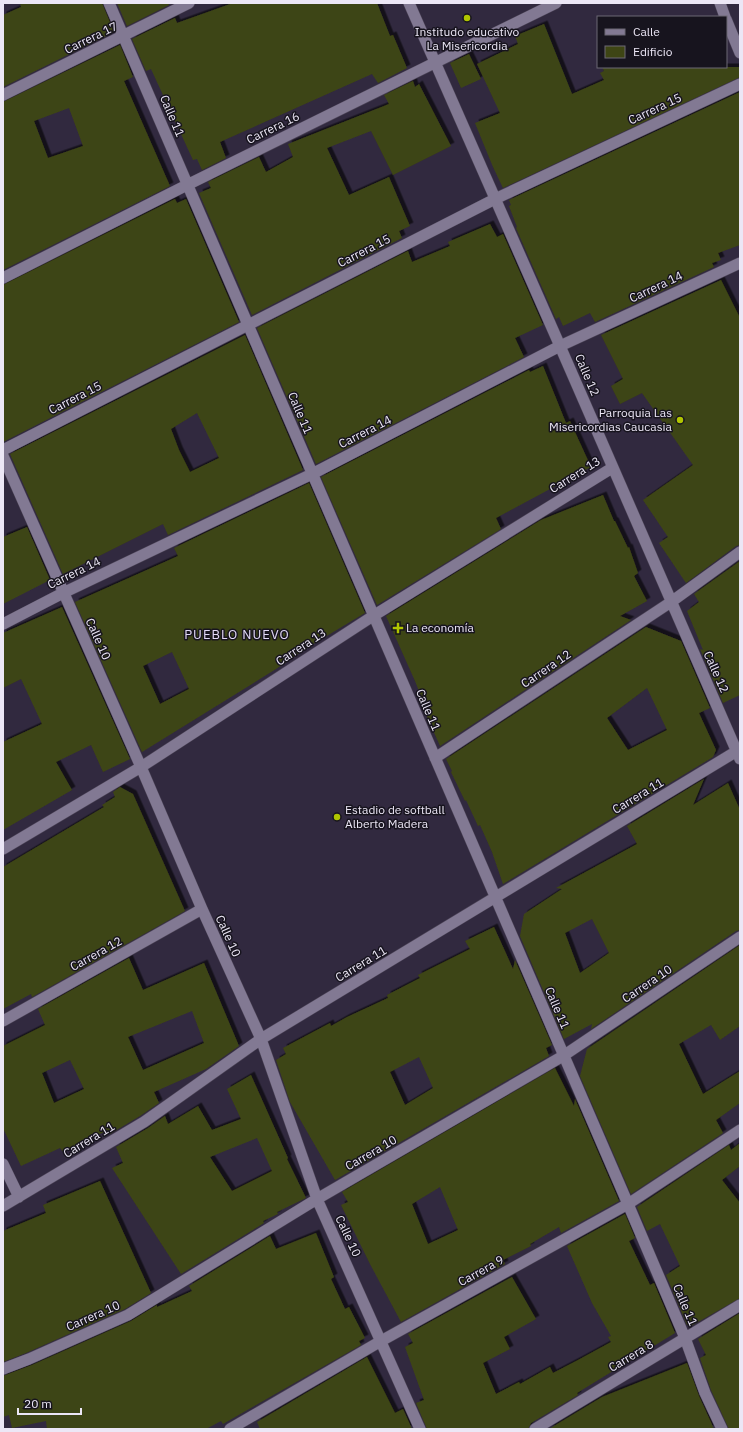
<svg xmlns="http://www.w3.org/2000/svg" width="743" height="1432" font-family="'IBM Plex Sans',sans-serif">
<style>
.building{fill:#3e4514;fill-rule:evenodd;filter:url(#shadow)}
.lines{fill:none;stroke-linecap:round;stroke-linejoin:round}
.minor-casing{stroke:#4c4457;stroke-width:12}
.minor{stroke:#827993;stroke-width:11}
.poi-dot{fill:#b0c500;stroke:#17141e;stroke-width:1.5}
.labels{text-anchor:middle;stroke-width:3;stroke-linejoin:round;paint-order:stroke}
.poi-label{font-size:12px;fill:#ece7f6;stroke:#17141e;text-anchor:start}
.street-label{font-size:12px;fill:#ece7f6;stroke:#17141e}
.neighbourhood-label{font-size:13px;letter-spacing:1px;fill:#e2d9f6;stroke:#17141e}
</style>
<defs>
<filter id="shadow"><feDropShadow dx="3.5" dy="-3.5" stdDeviation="0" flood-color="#0009"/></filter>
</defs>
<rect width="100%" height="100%" fill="#31293f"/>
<!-- building -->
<path class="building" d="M 20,3 L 102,3 L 114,32 L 3,87 L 3,15 L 21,7 Z
M 117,3 L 168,3 L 169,5 L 127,26 Z
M 233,3 L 377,3 L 390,36 L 393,35 L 407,68 L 378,83 L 372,74 L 220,142 L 226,158 L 202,170 L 197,159 L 193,160 L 151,69 L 146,71 L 132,39 L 175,18 L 177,23 Z
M 544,24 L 572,94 L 604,80 L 600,73 L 604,71 L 602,67 L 740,67 L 740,77 L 503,188 L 493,167 L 475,123 L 500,113 L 477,64 L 518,44 L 515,36 Z
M 120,45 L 133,77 L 124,81 L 170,186 L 3,270 L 3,102 ZM 69,108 L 83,146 L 48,158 L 34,121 Z
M 469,54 L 481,79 L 461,88 L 450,63 Z
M 413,81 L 415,87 L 419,84 L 451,146 L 393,175 L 371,131 L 327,148 L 349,195 L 389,177 L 410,226 L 399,231 L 402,238 L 252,315 L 199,193 L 211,188 L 208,182 L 259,157 L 266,172 L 293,157 L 288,144 L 389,104 L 384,95 Z
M 740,92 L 740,245 L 718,253 L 721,260 L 712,263 L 714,267 L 595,322 L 590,313 L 563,326 L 559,317 L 556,319 L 516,228 L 517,227 L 509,206 L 511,205 L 509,200 Z
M 175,199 L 177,203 L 186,199 L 239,322 L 3,442 L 3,285 Z
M 490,224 L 497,237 L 503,234 L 543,325 L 515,338 L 524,357 L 316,464 L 257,328 L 408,251 L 412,262 L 450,246 L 448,242 Z
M 721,280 L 740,318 L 740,545 L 736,546 L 686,583 L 659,543 L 668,537 L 643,500 L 693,465 L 642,393 L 620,404 L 611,386 L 623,379 L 601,335 Z
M 245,335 L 303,470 L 168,535 L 163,524 L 63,574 L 10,454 ZM 197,413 L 219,458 L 190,472 L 179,450 L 171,429 Z
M 543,366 L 566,423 L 570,421 L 591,467 L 496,518 L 501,529 L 377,605 L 321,477 L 529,370 L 530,372 Z
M 309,483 L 365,613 L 310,646 L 276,669 L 142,752 L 75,602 L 178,556 L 174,548 ZM 172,652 L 189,689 L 160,704 L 143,666 Z
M 603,495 L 614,521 L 615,521 L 628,548 L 629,547 L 638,573 L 634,576 L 647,601 L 620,616 L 631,620 L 440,746 L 425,712 L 427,711 L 415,681 L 386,616 L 541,520 Z
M 27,527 L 50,580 L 3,604 L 3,537 Z
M 740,561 L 740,695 L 723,703 L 700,649 L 703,650 L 687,611 L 699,602 L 694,594 Z
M 62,607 L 130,759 L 103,772 L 91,745 L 56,762 L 72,790 L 3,830 L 3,742 L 42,724 L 21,679 L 3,688 L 3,633 Z
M 646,627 L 681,641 L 710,708 L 699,713 L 716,750 L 713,757 L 503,884 L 492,852 L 480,825 L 478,826 L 466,800 L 465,801 L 451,772 L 452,771 L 446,759 ZM 647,688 L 667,730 L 628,750 L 607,718 Z
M 704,779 L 693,805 L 728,783 L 740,810 L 740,930 L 736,931 L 591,1029 L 592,1024 L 564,1039 L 520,936 L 524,914 L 562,889 L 556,888 L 637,844 L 627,826 ZM 592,919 L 609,953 L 580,973 L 565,933 Z
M 120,787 L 133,794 L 185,911 L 32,997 L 31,994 L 3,1009 L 3,867 L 104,807 L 102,805 L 115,797 L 113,792 Z
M 494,927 L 513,969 L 515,960 L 552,1045 L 546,1048 L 549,1056 L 335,1180 L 290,1102 L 276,1060 L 286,1054 L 283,1048 L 330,1023 L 331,1026 L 347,1017 L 388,998 L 387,995 L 420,978 L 418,975 L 470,949 L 465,941 ZM 419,1057 L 433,1088 L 405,1105 L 390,1072 Z
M 740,945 L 740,1026 L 720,1040 L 711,1025 L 679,1044 L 703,1094 L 740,1071 L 740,1103 L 716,1120 L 723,1133 L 631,1194 L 580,1076 L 587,1049 Z
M 129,958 L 143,990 L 204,963 L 239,1046 L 206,1069 L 154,1092 L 159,1103 L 140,1116 L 110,1134 L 108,1130 L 63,1152 L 60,1148 L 21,1166 L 3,1128 L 3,1046 L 45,1025 L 38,1009 ZM 192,1011 L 204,1043 L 143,1070 L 128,1037 ZM 70,1060 L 84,1089 L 54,1103 L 42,1073 Z
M 555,1068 L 574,1106 L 575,1099 L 619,1201 L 561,1233 L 559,1227 L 530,1244 L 531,1246 L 503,1260 L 505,1264 L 401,1322 L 370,1264 L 341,1205 L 348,1202 L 342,1192 ZM 440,1187 L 458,1230 L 428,1244 L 412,1204 Z
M 251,1075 L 288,1158 L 287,1159 L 306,1198 L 277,1212 L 278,1214 L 263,1221 L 264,1223 L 181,1274 L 112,1168 L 123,1163 L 116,1147 L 148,1128 L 165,1116 L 168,1124 L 198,1106 L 212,1130 L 241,1119 L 227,1089 ZM 257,1138 L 272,1171 L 232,1191 L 210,1157 Z
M 740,1143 L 740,1166 L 722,1180 L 740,1203 L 740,1298 L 691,1326 L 690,1324 L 687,1325 L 666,1275 L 680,1266 L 660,1224 L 647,1231 L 637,1207 L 729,1145 L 731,1150 Z
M 100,1181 L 151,1293 L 125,1309 L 26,1353 L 3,1362 L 3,1231 L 46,1213 L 43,1205 Z
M 625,1214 L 635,1238 L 629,1241 L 650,1285 L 654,1283 L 675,1333 L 577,1393 L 578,1395 L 531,1423 L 528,1429 L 427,1429 L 416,1403 L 424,1400 L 405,1347 L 413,1343 L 408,1334 L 512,1277 L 536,1319 L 504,1337 L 510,1349 L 483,1363 L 496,1394 L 519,1382 L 520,1384 L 550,1367 L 553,1373 L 578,1360 L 611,1342 L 608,1337 L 611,1336 L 592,1303 L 567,1246 Z
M 316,1233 L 334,1277 L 331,1279 L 345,1309 L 349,1307 L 365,1338 L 359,1341 L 361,1345 L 223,1424 L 221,1421 L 206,1429 L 47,1429 L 46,1421 L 12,1428 L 9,1415 L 3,1417 L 3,1376 L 32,1365 L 131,1321 L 157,1305 L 157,1307 L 192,1291 L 189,1286 L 270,1236 L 276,1249 Z
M 740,1313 L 740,1429 L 729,1429 L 711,1390 L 700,1358 L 706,1355 L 698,1339 Z
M 367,1357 L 395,1413 L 403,1409 L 412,1429 L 260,1429 L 257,1422 Z
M 687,1363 L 699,1396 L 714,1429 L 549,1429 L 602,1397 Z"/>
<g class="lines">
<!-- minor casing -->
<g class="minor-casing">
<path id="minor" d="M 109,3 L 628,1204 L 685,1338 L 705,1393 L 722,1429
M 409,3 L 560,346 L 740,759
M 720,3 L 725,17
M 726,19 L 740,53
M 3,95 L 189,3
M 3,278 L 187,185 L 556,3
M 3,450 L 495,199 L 740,84
M 3,456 L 141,767 L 202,909 L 261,1039 L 317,1199 L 420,1429
M 3,624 L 63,593 L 312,474 L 560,346 L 740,263
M 435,758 L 671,602 L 740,552
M 3,849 L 141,767 L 373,616 L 612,468
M 3,1021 L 202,909
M 3,1164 L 19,1197
M 3,1206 L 144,1122 L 261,1039 L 737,751
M 3,1369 L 29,1359 L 128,1315 L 317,1199 L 563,1056 L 740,937
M 230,1429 L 381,1341 L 628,1204 L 740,1130
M 535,1429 L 740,1305"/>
</g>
<!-- minor -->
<use href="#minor" class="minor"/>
</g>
<!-- markers -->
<g class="poi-dot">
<circle cx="467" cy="18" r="4"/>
<circle cx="680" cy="420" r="4"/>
<path d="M396 622h4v4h4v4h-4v4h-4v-4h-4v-4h4z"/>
<circle cx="337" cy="817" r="4"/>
</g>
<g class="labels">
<!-- poi labels -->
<g class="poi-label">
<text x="467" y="36" text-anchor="middle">Institudo educativo<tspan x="467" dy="14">La Misericordia</tspan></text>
<text x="672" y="417" text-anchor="end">Parroquia Las<tspan x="672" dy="14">Misericordias Caucasia</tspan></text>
<text x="406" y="632">La economía</text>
<text x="345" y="814">Estadio de softball<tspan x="345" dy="14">Alberto Madera</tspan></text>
</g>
<!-- street labels -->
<g class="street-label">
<text transform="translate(91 38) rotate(-26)" y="4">Carrera 17</text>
<text transform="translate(655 109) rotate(-25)" y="4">Carrera 15</text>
<text transform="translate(172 116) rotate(67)" y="4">Calle 11</text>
<text transform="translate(273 128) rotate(-26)" y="4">Carrera 16</text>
<text transform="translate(364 251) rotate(-27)" y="4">Carrera 15</text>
<text transform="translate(656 287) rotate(-25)" y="4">Carrera 14</text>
<text transform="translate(587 375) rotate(67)" y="4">Calle 12</text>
<text transform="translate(75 398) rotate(-27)" y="4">Carrera 15</text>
<text transform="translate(300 413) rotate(67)" y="4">Calle 11</text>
<text transform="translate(365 432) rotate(-27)" y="4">Carrera 14</text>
<text transform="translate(575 475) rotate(-32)" y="4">Carrera 13</text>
<text transform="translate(74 573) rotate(-26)" y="4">Carrera 14</text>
<text transform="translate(98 639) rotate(66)" y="4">Calle 10</text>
<text transform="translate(301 647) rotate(-33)" y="4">Carrera 13</text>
<text transform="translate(546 669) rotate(-34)" y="4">Carrera 12</text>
<text transform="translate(716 672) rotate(66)" y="4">Calle 12</text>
<text transform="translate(428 710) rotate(67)" y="4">Calle 11</text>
<text transform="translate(638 796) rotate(-31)" y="4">Carrera 11</text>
<text transform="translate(228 936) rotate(66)" y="4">Calle 10</text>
<text transform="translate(96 954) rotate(-29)" y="4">Carrera 12</text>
<text transform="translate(361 964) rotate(-31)" y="4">Carrera 11</text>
<text transform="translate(647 984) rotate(-34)" y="4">Carrera 10</text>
<text transform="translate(557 1008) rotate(67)" y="4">Calle 11</text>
<text transform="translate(89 1140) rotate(-31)" y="4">Carrera 11</text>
<text transform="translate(371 1153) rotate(-30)" y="4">Carrera 10</text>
<text transform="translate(348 1236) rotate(65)" y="4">Calle 10</text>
<text transform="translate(481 1271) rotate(-29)" y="4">Carrera 9</text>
<text transform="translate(685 1305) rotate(67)" y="4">Calle 11</text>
<text transform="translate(93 1316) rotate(-24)" y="4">Carrera 10</text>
<text transform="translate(631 1356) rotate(-31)" y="4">Carrera 8</text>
</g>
<!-- neighbourhood labels -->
<g class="neighbourhood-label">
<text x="237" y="639">PUEBLO NUEVO</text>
</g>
</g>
<!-- border -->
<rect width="743" height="1432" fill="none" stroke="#ece7f6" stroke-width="8"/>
<!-- legend -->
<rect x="597" y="16" width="130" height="52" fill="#17141e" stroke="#6c6874"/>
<rect x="605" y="29" width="20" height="6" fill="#827993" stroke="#6c6874"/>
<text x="633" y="36" font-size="12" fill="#ece7f6">Calle</text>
<rect x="605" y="46" width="20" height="12" fill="#3e4514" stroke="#6c6874"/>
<text x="633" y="56" font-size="12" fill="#ece7f6">Edificio</text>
<!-- scale -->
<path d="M18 1408v6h63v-6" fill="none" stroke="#ece7f6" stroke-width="2"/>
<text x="24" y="1408" font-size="12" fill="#ece7f6" stroke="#17141e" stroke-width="3" paint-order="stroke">20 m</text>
</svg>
